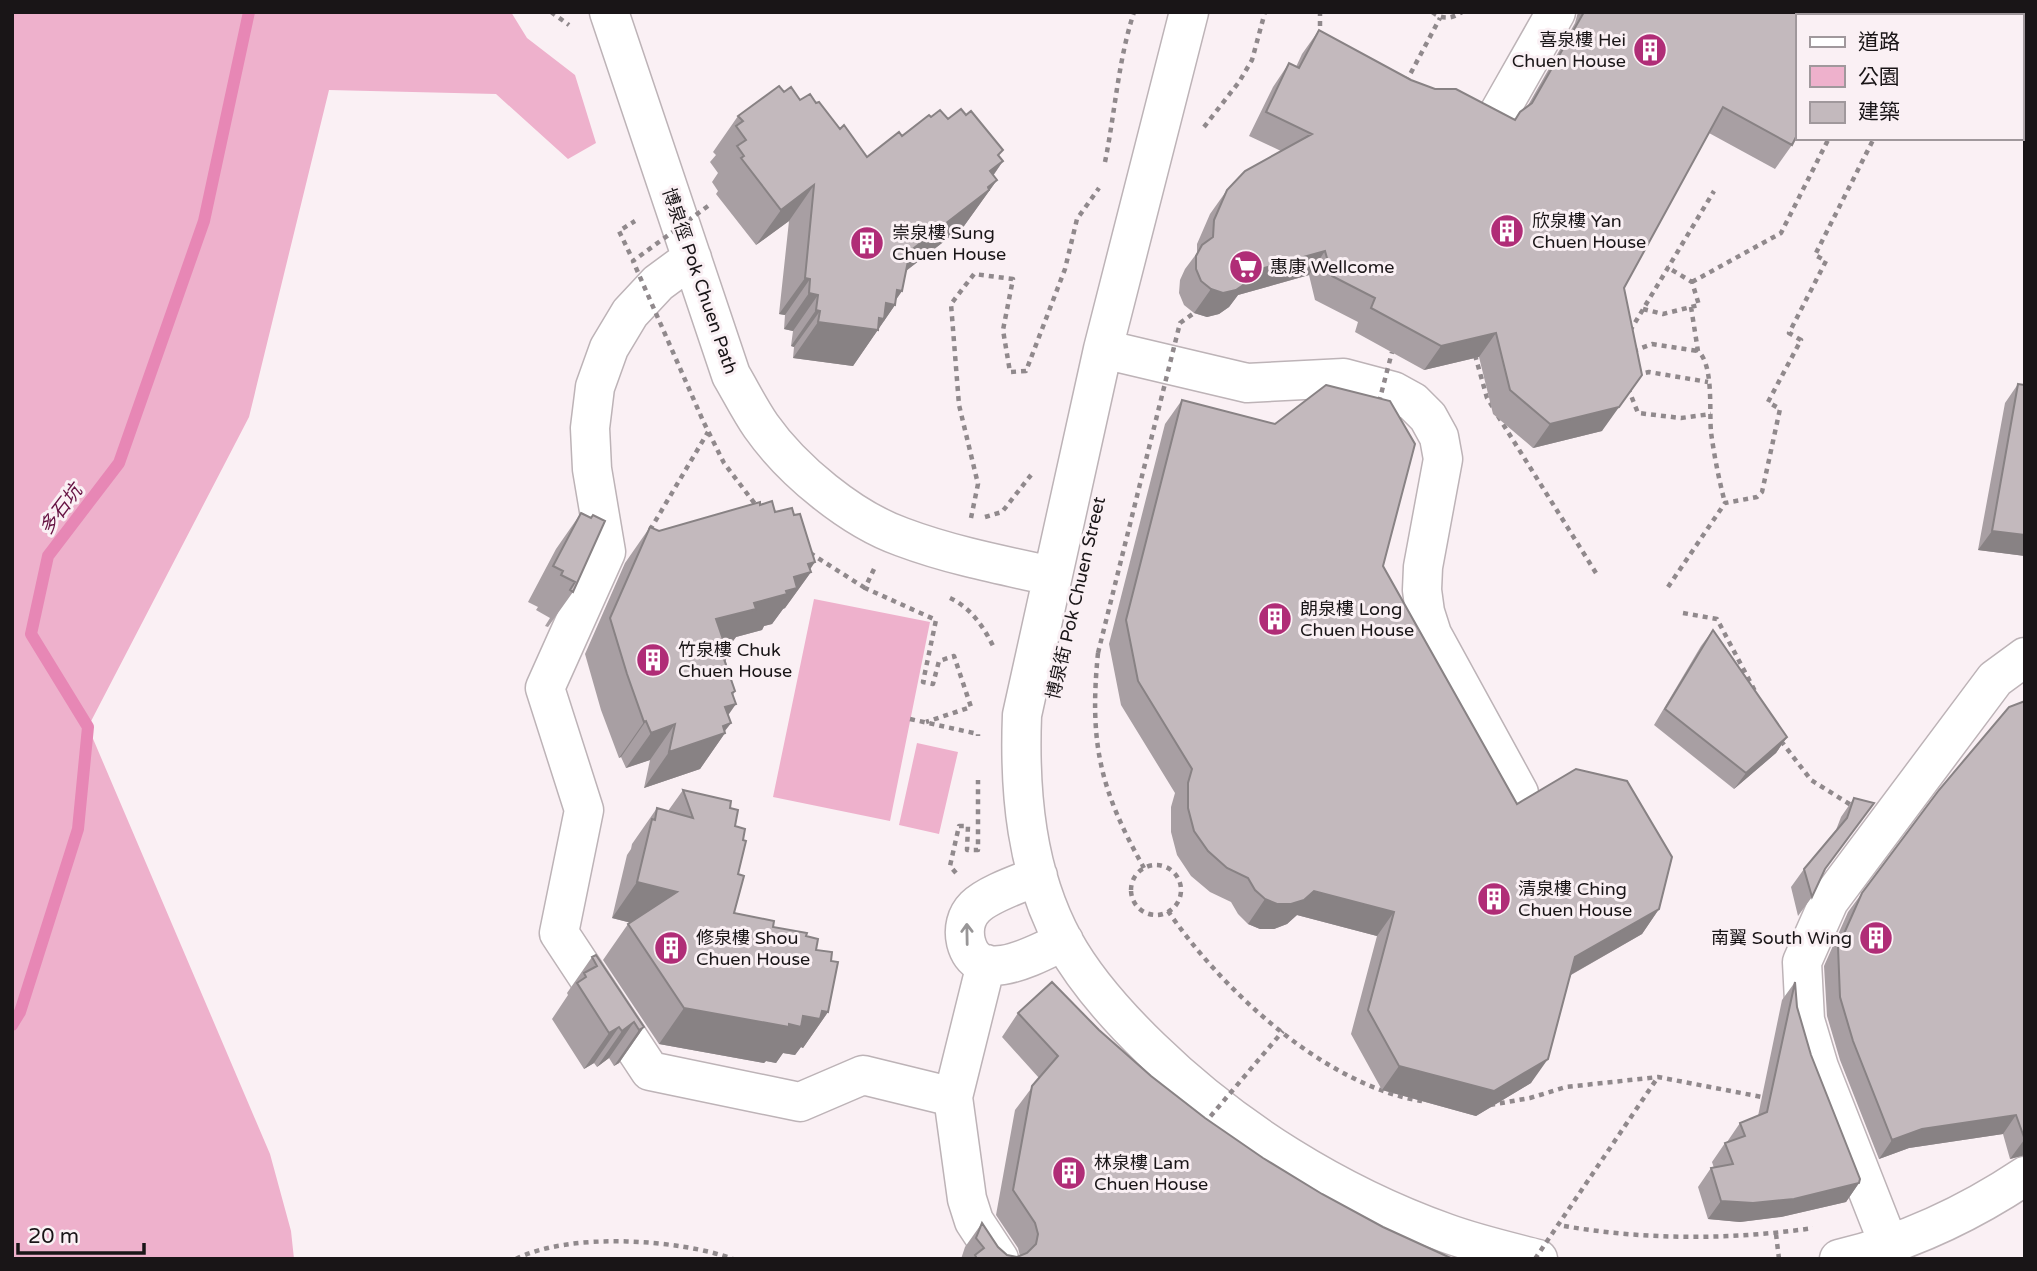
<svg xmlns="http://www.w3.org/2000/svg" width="2037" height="1271" font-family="'Varela Round','Noto Sans TC',sans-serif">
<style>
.green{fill:#eeb1cc}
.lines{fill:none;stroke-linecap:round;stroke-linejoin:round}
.stream{stroke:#e787b5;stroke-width:12}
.minor-casing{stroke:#bdb3b7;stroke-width:41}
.path{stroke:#90898c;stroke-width:4.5;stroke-dasharray:5 5;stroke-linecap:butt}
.minor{stroke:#fff;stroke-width:38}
.path-bridge{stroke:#90898c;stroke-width:4.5;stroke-dasharray:5 5;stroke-linecap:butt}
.wall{fill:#a89fa3}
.shaded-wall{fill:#888284}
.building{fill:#c3b9bd;stroke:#888284;stroke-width:2}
.oneway{stroke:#989697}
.labels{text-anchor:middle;stroke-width:6;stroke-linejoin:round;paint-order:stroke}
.poi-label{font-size:18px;fill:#191517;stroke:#faf0f4;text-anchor:start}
.street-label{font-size:18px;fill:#191517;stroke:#faf0f4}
.water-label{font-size:19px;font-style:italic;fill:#651041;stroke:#faf0f4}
</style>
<rect width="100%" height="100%" fill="#faf0f4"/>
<!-- green -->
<path class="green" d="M 12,12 L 511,12 L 527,38 L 575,75 L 596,143 L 568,159 L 496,94 L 329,90 L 249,417 L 88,727 L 270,1154 L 291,1231 L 294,1259 L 12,1259 Z
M 814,599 L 930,622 L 890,821 L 773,797 Z
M 917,743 L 958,752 L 939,834 L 899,825 Z"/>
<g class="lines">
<!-- stream -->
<path class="stream" d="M 12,1025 L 20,1012 L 78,829 L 88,727 L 31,634 L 48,556 L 119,463 L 204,221 L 249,12"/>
<!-- minor casing -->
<g class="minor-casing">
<path id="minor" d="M 609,12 L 731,375 C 741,392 750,410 761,426 C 792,470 851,519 902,537 C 950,555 1001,565 1052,576
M 1189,12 L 1103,349 L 1022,715 C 1019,792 1026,872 1064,942 C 1086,982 1118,1017 1151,1049 C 1233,1129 1337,1194 1446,1233 C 1476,1244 1507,1251 1538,1259
M 1497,116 L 1556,12
M 692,258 L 658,283 L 630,313 L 609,348 L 595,387 L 590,428 L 592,469 L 606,552 L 545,688 L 584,810 L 559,933 L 650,1071 L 800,1102 L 863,1075 L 953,1097
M 1103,349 L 1247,383 L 1344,378 L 1393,391 L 1413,402 L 1428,417 L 1439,437 L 1443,459 L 1423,567 L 1422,590 L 1425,612 L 1432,634 L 1519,793
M 1038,876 C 1021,883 988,894 975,907 C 966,916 963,929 966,942 C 978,989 1038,953 1064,941
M 986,964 L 953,1097 L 967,1199 L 974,1221 L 999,1259
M 1889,1245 L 1819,1067 L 1805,1020 L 1802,962 L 1829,901 L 1995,679 L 2025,657
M 1839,1259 C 1906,1243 1968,1214 2025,1176"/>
</g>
<!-- path -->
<path class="path" d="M 551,12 L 569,25
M 1432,12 C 1443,20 1451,19 1462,12
M 1898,16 L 1899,12
M 1320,36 L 1320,12
M 1406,82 L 1440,18
M 1204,127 L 1239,82 L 1252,60 L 1265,12
M 1105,162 C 1115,113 1118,61 1134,12
M 630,254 L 619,231 L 635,221
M 1692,282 L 1781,233 L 1829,138
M 1691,307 L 1698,351 C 1714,365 1709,411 1711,432 C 1714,455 1719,480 1725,503
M 1643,309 L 1663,314 L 1699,305 L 1692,282 L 1667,267
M 1630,331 L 1714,191
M 1633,351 L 1652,344 L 1698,351
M 1475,355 L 1487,398 L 1494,409
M 1636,375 L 1649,372 L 1708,382
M 1628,388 L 1638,413 L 1681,418 L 1711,414
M 1498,416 L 1596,573
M 985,517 L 1002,512 L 1031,475
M 971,518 L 978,484 L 959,405 L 951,304 L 974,274 L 1013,279 L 1003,330 L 1010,372 L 1026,371 L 1065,269 L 1077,219 L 1099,188
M 650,530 L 708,432
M 874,569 L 865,588 L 936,620 L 923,682 L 933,684 L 939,661 L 954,656 L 971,707 L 926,722
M 1668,587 L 1725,503 L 1757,497 L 1762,492 L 1780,409 L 1768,402 L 1801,340 L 1789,333 L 1826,261 L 1815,255 L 1874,138
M 950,598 C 971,608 984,627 994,648
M 1683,613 L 1717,619 L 1756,693
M 1098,653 C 1089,743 1100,790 1144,868
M 910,719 L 978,734 L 978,736
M 1781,741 L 1811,780 L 1851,805
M1131 890a25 25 0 1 1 50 0a25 25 0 1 1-50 0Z
M 956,873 L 950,866 L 959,826 L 968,826 L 967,850 L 978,850 L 978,780
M 1168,911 C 1221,989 1325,1086 1422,1101
M 1490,1105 L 1530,1098 L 1566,1087 L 1658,1077 L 1762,1097
M 1564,1226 C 1645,1240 1732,1240 1813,1228
M 1776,1234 L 1779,1259
M 516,1259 C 569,1232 679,1239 733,1259"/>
<!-- minor -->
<use href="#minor" class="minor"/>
<!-- path-bridge -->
<path class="path-bridge" d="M 708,206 L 633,261 L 704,423 L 724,463 L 758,508
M 1379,402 L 1392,352
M 810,553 L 865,588
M 1098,653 L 1180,323 L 1194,313
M 1204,1124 L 1283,1031
M 1535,1259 L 1658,1077"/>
</g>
<!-- wall -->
<path class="wall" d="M 1578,12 L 1891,12 L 1797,16 L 1792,145 L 1775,169 L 1709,133 L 1624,288 L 1602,431 L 1533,448 L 1493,414 L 1479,357 L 1424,370 L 1355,332 L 1358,322 L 1315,300 L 1309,275 L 1238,295 L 1229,307 L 1219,314 L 1207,317 L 1194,313 L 1184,305 L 1179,293 L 1180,280 L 1185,269 L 1197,253 L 1197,244 L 1210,214 L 1227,190 L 1281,151 L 1249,136 L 1273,87 L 1289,63 L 1296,67 L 1302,54 L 1319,30 L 1411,80 L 1515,120 L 1520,112 L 1527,107 L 1575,23 Z
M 784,92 L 800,100 L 816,103 L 867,157 L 931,117 L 948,119 L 999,156 L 1003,161 L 993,176 L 997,180 L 964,226 L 906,271 L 902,291 L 895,301 L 895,305 L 853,366 L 793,358 L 794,347 L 791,346 L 793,331 L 784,329 L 785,315 L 779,314 L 789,221 L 756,245 L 716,194 L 718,191 L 712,182 L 718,173 L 710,162 L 716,155 L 713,152 L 738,116 Z
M 2018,384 L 2025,385 L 2025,556 L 1978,550 L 2005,403 Z
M 1182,400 L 1383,566 L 1517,804 L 1659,909 L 1642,934 L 1571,975 L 1531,1083 L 1476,1116 L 1382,1090 L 1351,1034 L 1377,936 L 1297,915 L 1287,924 L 1274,929 L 1260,929 L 1248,924 L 1238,914 L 1231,902 L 1210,892 L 1191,876 L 1177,855 L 1171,832 L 1171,807 L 1175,793 L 1121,705 L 1109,644 L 1165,424 Z
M 760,505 L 775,512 L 811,572 L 785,608 L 783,609 L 772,624 L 764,626 L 762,630 L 736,637 L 730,645 L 726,646 L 726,662 L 735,691 L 733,695 L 728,715 L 731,723 L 725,731 L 725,733 L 700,769 L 644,788 L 650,760 L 626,768 L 621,757 L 619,758 L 601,710 L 585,654 L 625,563 L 650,527 L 659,531 Z
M 581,513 L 573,592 L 548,627 L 545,626 L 550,618 L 536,610 L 538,607 L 528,602 L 556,549 Z
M 1713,630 L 1787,737 L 1776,753 L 1734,789 L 1654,725 L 1701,646 Z
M 2025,701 L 2025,1155 L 2010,1159 L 2003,1134 L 1909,1148 L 1879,1159 L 1840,1060 L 1827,1016 L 1824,966 L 1848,912 L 1862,893 Z
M 683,790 L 730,808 L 735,826 L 743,840 L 734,913 L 773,927 L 806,936 L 816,950 L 831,961 L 828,1012 L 803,1048 L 801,1047 L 795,1055 L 783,1053 L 776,1063 L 766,1061 L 764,1063 L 659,1044 L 603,960 L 628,924 L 631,923 L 612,918 L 627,855 L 631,849 L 632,844 L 657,808 L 668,811 Z
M 1854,798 L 1861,821 L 1823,872 L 1812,897 L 1798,916 L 1791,887 L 1804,869 L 1836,830 L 1841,817 Z
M 592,957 L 644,1027 L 619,1063 L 614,1066 L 609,1058 L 597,1067 L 594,1063 L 584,1069 L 552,1019 L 568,995 L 567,993 Z
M 1795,982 L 1797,1007 L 1811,1055 L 1859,1183 L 1846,1202 L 1781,1217 L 1740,1222 L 1708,1219 L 1698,1187 L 1711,1168 L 1714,1168 L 1712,1162 L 1725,1143 L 1727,1143 L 1727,1142 L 1740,1123 L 1758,1116 L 1782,1000 Z
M 1018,1013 L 1099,1030 L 1151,1076 L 1205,1118 L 1263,1158 L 1322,1194 L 1383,1227 L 1453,1259 L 961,1259 L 965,1247 L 982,1223 L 998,1247 L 1007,1255 L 1017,1257 L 1020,1256 L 1018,1248 L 996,1215 L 1015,1110 L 1039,1078 L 1002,1037 Z"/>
<!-- shaded-wall -->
<path class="shaded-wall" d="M 1003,161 L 978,197 L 990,171 Z
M 997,180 L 964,226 L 885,287 L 910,251 Z
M 814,185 L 789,221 L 756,245 L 781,210 Z
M 1325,251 L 1309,275 L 1238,295 L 1229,307 L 1219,314 L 1207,317 L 1194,313 L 1211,289 L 1253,271 Z
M 805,278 L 810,279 L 785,315 L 779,314 Z
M 897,290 L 902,291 L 893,304 L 895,305 L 853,366 L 793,358 L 818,322 L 886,303 Z
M 809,293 L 818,295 L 793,331 L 784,329 Z
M 816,310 L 820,311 L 794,347 L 791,346 Z
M 1496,333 L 1479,357 L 1424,370 L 1441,346 Z
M 1642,375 L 1602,431 L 1533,448 L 1550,424 Z
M 1992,531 L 2025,535 L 2025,556 L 1978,550 Z
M 815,562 L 807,574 L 811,572 L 785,608 L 783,609 L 772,624 L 764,626 L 762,630 L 736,637 L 730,645 L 691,655 L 716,619 L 754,603 L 794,577 L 808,564 Z
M 736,704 L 713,737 L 723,726 L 731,723 L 723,733 L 725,733 L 700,769 L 644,788 L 669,752 L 725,707 Z
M 646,721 L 621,757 L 619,758 L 644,722 Z
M 675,724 L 650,760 L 626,768 L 651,733 Z
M 1787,737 L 1776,753 L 1734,789 L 1746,773 Z
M 637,882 L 677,892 L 652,928 L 612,918 Z
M 1314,891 L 1394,912 L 1377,936 L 1297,915 L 1287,924 L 1274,929 L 1260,929 L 1248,924 L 1265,899 Z
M 1659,909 L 1642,934 L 1558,982 L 1575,957 Z
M 684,1008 L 803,1016 L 822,1011 L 828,1012 L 803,1048 L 801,1047 L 795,1055 L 783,1053 L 776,1063 L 766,1061 L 764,1063 L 659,1044 Z
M 634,1022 L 609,1058 L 597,1067 L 622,1031 Z
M 619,1027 L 594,1063 L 584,1069 L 609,1033 Z
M 644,1027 L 619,1063 L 614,1066 L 639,1030 Z
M 1548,1059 L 1531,1083 L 1476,1116 L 1382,1090 L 1399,1066 Z
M 2016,1115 L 2003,1134 L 1909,1148 L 1879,1159 L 1892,1140 L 1922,1129 Z
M 2024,1140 L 2025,1155 L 2010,1159 Z
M 1859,1183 L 1846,1202 L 1781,1217 L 1740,1222 L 1708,1219 L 1721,1201 Z"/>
<!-- building -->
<path class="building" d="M 1584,12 L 1891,12 L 1889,16 L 1797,16 L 1797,135 L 1792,145 L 1723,107 L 1624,288 L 1642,375 L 1619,407 L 1550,424 L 1510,390 L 1496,333 L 1441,346 L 1371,308 L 1375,298 L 1332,276 L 1325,251 L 1253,271 L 1246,283 L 1236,290 L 1223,293 L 1211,289 L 1201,281 L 1196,269 L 1196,256 L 1202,245 L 1213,237 L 1214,220 L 1227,190 L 1245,171 L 1312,134 L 1266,112 L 1289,63 L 1299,68 L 1319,30 L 1411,80 L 1435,89 L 1456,89 L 1515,120 L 1520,112 L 1532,103 Z
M 779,86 L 784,92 L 791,87 L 800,100 L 810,94 L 816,103 L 819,102 L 840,129 L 844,125 L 867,157 L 899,132 L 902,136 L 929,115 L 931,117 L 940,110 L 948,119 L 961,109 L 966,115 L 971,111 L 1003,150 L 998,155 L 1003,161 L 990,171 L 997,180 L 988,187 L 989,190 L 910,251 L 902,291 L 897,290 L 895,305 L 886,303 L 884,319 L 879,318 L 878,330 L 818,322 L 820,311 L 816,310 L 818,295 L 809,293 L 810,279 L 805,278 L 814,185 L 781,210 L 741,158 L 744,156 L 737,146 L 746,140 L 736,126 L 743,121 L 738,116 Z
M 2018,384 L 2025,385 L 2025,535 L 1992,531 Z
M 1326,385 L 1390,401 L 1415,444 L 1383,566 L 1517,804 L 1576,769 L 1627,781 L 1672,857 L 1659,909 L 1575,957 L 1548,1059 L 1494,1091 L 1399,1066 L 1368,1010 L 1394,912 L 1314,891 L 1304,900 L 1291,904 L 1277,904 L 1265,899 L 1255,890 L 1248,878 L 1227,868 L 1208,851 L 1194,831 L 1188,808 L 1188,783 L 1192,769 L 1138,681 L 1126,620 L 1182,400 L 1275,424 Z
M 772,501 L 775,512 L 792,508 L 794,515 L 800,514 L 815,562 L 808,564 L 811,572 L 794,577 L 797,588 L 786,591 L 787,594 L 754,603 L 756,609 L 716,619 L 729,657 L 724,659 L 735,691 L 732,693 L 736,704 L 725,707 L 731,723 L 723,726 L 725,733 L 669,752 L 675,724 L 651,733 L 646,721 L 644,722 L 627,674 L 610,618 L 650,527 L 659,531 L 760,502 L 760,505 Z
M 581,513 L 591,518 L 593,515 L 605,521 L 573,592 L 570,590 L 575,582 L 561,575 L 563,571 L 553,566 Z
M 1713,630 L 1787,737 L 1746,773 L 1665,709 Z
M 2025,701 L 2025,1140 L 2016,1115 L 1922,1129 L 1892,1140 L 1853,1041 L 1840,997 L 1838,947 L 1862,893 L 1939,790 L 2009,707 Z
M 683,790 L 731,801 L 730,808 L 738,810 L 735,826 L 745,829 L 743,840 L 746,841 L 738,874 L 744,876 L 734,913 L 774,921 L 773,927 L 807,933 L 806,936 L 818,939 L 816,950 L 832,952 L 831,961 L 838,962 L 828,1012 L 822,1011 L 820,1019 L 803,1016 L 801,1027 L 789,1024 L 789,1027 L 684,1008 L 628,924 L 677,892 L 637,882 L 652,819 L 655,820 L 657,808 L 693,818 Z
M 1854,798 L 1874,803 L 1825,869 L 1812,897 L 1804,869 L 1847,818 Z
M 596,955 L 644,1027 L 639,1030 L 634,1022 L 622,1031 L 619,1027 L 609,1033 L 577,983 L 586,977 L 584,973 L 597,966 L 592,957 Z
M 1052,982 L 1099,1030 L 1151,1076 L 1205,1118 L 1263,1158 L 1322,1194 L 1383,1227 L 1453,1259 L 977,1259 L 975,1255 L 984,1248 L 976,1238 L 982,1223 L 998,1247 L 1007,1255 L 1017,1257 L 1027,1253 L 1036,1244 L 1038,1234 L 1035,1223 L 1013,1190 L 1032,1086 L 1058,1056 L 1018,1013 Z
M 1795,982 L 1797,1007 L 1811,1055 L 1860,1179 L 1859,1183 L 1794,1199 L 1753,1203 L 1721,1201 L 1711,1168 L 1733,1164 L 1725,1143 L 1745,1136 L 1740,1123 L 1767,1112 Z"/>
<!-- one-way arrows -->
<defs><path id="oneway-shaft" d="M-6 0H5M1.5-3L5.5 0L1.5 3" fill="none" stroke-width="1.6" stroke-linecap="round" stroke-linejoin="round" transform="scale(1.75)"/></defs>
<use class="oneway" href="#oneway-shaft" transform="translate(967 934) rotate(-91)"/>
<!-- icons -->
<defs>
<g id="building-disc" transform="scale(1.75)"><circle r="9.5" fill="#b02d77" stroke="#faf0f4"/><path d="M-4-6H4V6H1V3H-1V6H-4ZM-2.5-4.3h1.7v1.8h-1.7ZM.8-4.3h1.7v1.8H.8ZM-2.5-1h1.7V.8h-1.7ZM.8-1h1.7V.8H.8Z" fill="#fff"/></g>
<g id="supermarket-disc" transform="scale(1.75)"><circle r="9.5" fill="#b02d77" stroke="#faf0f4"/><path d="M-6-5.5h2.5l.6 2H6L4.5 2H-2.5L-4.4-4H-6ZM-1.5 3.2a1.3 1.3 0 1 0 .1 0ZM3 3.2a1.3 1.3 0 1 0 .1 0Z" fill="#fff"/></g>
</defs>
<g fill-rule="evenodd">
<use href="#building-disc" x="1650" y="50"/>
<use href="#building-disc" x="1507" y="231"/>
<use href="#building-disc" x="867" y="243"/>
<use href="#supermarket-disc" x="1246" y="267"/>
<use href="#building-disc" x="1275" y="619"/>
<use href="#building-disc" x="653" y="660"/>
<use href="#building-disc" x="1494" y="899"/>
<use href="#building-disc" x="1876" y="938"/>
<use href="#building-disc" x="671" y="948"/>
<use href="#building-disc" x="1069" y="1173"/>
</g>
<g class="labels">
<!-- poi labels -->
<g class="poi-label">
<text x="1626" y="46" text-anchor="end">喜泉樓 Hei<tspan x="1626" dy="21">Chuen House</tspan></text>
<text x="1532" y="227">欣泉樓 Yan<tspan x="1532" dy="21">Chuen House</tspan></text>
<text x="892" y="239">崇泉樓 Sung<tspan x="892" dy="21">Chuen House</tspan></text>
<text x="1270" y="273">惠康 Wellcome</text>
<text x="1300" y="615">朗泉樓 Long<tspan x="1300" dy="21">Chuen House</tspan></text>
<text x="678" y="656">竹泉樓 Chuk<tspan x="678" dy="21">Chuen House</tspan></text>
<text x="1518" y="895">清泉樓 Ching<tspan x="1518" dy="21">Chuen House</tspan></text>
<text x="696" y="944">修泉樓 Shou<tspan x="696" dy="21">Chuen House</tspan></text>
<text x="1852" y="944" text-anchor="end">南翼 South Wing</text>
<text x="1094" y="1169">林泉樓 Lam<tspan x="1094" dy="21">Chuen House</tspan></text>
</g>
<!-- street labels -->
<g class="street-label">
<text transform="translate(700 281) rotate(71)" y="6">博泉徑 Pok Chuen Path</text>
<text transform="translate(1076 598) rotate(-77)" y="6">博泉街 Pok Chuen Street</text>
</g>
<!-- water labels -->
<g class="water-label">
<text transform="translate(60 509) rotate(-53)" y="7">多石坑</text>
</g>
</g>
<!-- border -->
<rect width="2037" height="1271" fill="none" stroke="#191517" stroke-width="28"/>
<!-- legend -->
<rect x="1796" y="14" width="228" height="126" fill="#faf0f4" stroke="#a0989c" stroke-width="2"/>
<rect x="1810" y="37" width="35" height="10" fill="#ffffff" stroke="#a0989c" stroke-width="2"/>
<text x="1858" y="49" font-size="21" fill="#191517">道路</text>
<rect x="1810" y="66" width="35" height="21" fill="#eeb1cc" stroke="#a0989c" stroke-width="2"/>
<text x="1858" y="84" font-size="21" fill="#191517">公園</text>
<rect x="1810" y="102" width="35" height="21" fill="#c3b9bd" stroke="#a0989c" stroke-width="2"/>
<text x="1858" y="119" font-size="21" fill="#191517">建築</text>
<!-- scale -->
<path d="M18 1243v10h126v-10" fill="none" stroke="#191517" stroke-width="3.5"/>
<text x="28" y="1243" font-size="21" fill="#191517" stroke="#faf0f4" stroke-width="5" paint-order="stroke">20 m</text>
</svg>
